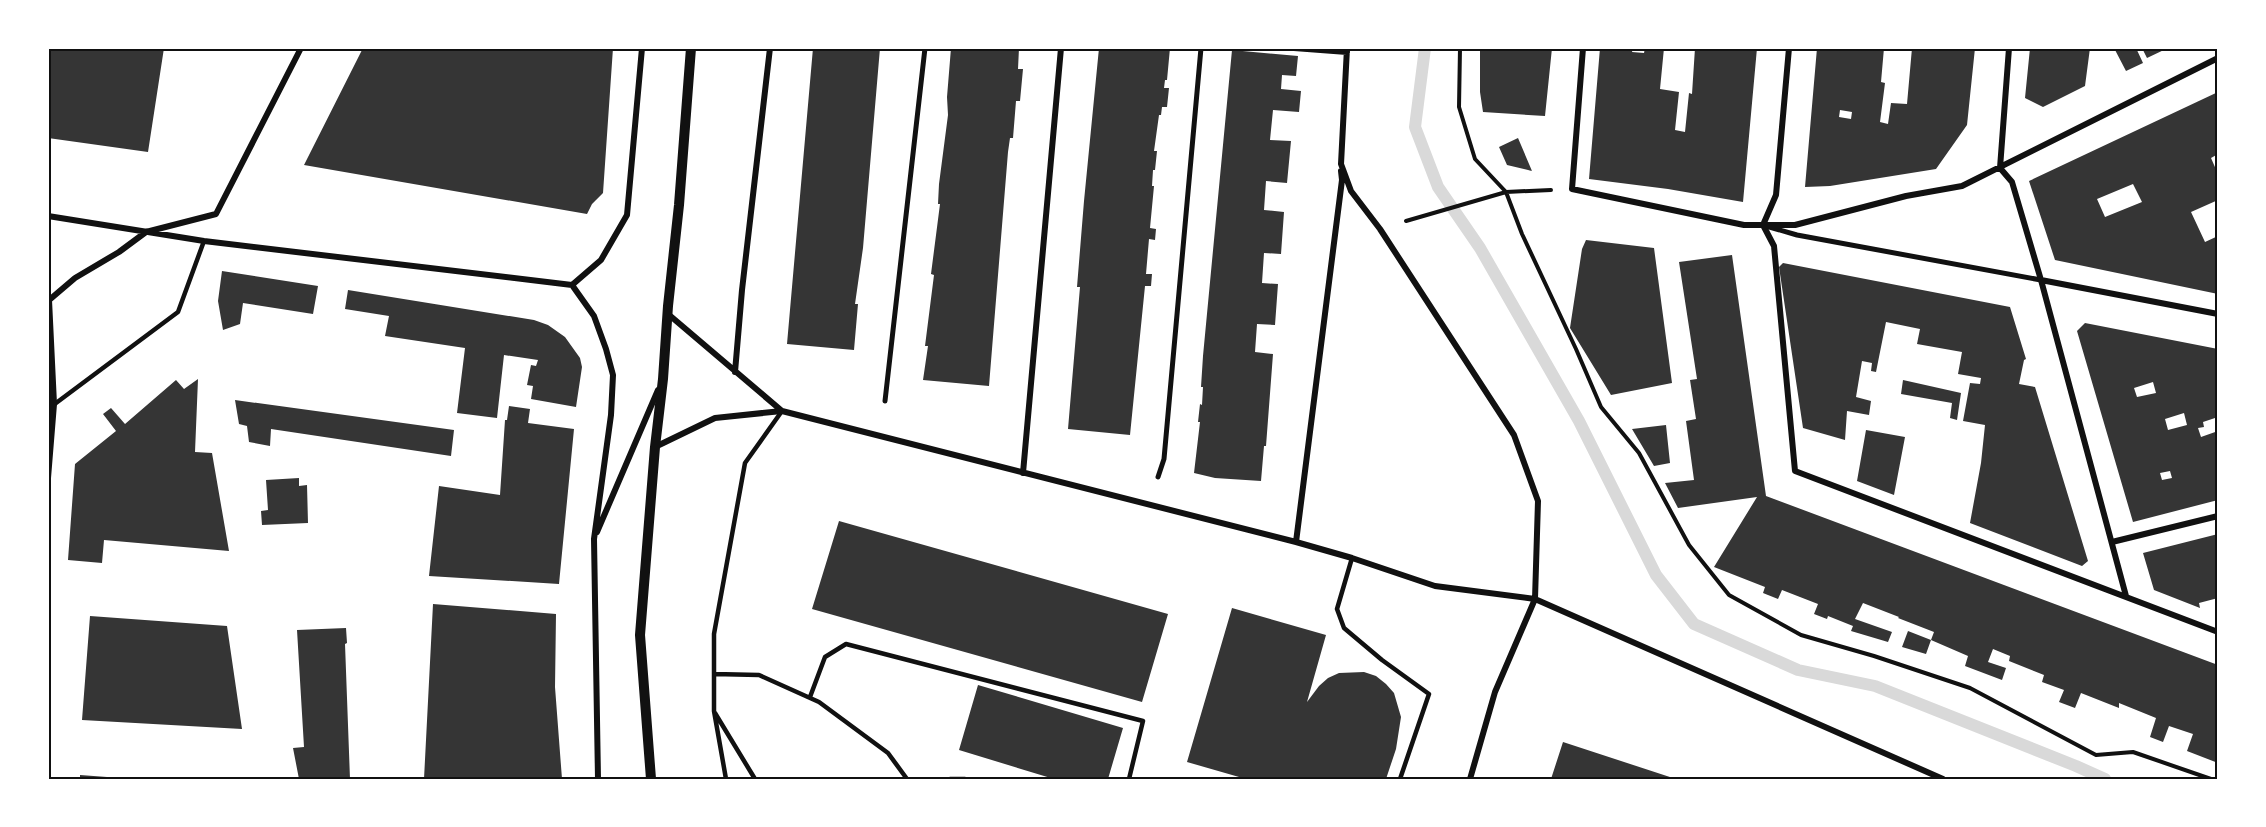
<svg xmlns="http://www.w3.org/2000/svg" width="2266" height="827" font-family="'Source Serif 4',serif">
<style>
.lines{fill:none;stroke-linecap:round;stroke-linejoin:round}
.stream{stroke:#d9d9d9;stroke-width:12}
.building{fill:#353535;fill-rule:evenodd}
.path{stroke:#111;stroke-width:4}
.service{stroke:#111;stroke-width:4.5}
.pedestrian{stroke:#111;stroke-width:5}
.minor{stroke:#111;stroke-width:6}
.tertiary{stroke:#111;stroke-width:10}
.neatline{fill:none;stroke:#111;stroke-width:2}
</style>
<rect width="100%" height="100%" fill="#fff"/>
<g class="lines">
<!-- stream -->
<path class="stream" d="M 1425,48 L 1415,127 L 1438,187 L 1480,248 L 1579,421 L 1656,575 L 1694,624 L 1798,670 L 1875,686 L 2076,766 L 2105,779"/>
</g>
<!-- building -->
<path class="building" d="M 48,48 L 164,48 L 148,152 L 48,138 Z
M 363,48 L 613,48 L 603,193 L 592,204 L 587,214 L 304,165 Z
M 813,48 L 880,48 L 863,248 L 855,304 L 858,304 L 854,350 L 787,344 Z
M 951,48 L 1019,48 L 1018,69 L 1023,69 L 1020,101 L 1016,101 L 1013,138 L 1010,138 L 1008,152 L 989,386 L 923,380 L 928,346 L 925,346 L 934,275 L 931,274 L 940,204 L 938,204 L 939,184 L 948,115 L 947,97 Z
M 1099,48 L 1170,48 L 1167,80 L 1165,80 L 1164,88 L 1169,88 L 1167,107 L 1162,107 L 1161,115 L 1159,115 L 1154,151 L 1157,151 L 1155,170 L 1153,170 L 1152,186 L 1154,186 L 1150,228 L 1156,229 L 1155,240 L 1149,239 L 1146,274 L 1152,274 L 1151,286 L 1145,286 L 1130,435 L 1068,429 L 1080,287 L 1077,287 L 1084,201 Z
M 1480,48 L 1552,48 L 1545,116 L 1483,112 L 1480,92 Z
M 1600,48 L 1633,48 L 1632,52 L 1644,53 L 1645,48 L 1664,48 L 1660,89 L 1679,92 L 1675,130 L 1685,132 L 1689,93 L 1692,94 L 1695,48 L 1757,48 L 1743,202 L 1668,189 L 1589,179 Z
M 1817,48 L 1884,48 L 1881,82 L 1885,83 L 1880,122 L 1888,124 L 1891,103 L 1907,104 L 1912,48 L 1975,48 L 1967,125 L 1936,169 L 1830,186 L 1805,187 ZM 1840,110 L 1852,112 L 1851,119 L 1839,117 Z
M 2030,48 L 2090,48 L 2085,86 L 2043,107 L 2025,98 Z
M 2114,48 L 2136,48 L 2143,63 L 2126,71 Z
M 2142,48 L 2168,48 L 2147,58 Z
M 1232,50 L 1298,56 L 1296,76 L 1282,75 L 1281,89 L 1301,91 L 1299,112 L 1273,110 L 1270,140 L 1291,141 L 1287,183 L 1266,181 L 1264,210 L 1284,212 L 1281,254 L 1264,253 L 1262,283 L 1278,284 L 1275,325 L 1257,324 L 1255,352 L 1273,354 L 1266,446 L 1264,446 L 1261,481 L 1215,478 L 1194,473 L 1200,422 L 1198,422 L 1200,404 L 1202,405 L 1203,387 L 1201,387 L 1203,356 Z
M 2218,92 L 2218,154 L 2211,158 L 2218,174 L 2218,200 L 2191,212 L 2205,242 L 2218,236 L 2218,294 L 2055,260 L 2029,181 ZM 2133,184 L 2142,202 L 2105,217 L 2097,199 Z
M 1518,138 L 1532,171 L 1507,165 L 1499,147 Z
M 1586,240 L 1654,248 L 1672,383 L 1611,395 L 1570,328 L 1582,249 Z
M 1732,255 L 1766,496 L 2218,665 L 2218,763 L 2187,751 L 2193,734 L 2169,726 L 2163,742 L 2150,737 L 2156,718 L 2119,703 L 2119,708 L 2081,693 L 2075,708 L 2059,702 L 2064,690 L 2042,682 L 2044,675 L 2009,661 L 2010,656 L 1993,649 L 1988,662 L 2006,668 L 2002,680 L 1965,666 L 1968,656 L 1931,640 L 1926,654 L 1902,647 L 1908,631 L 1931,640 L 1934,632 L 1898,618 L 1899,617 L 1863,603 L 1855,619 L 1892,632 L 1888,642 L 1851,631 L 1853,626 L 1828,616 L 1827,619 L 1814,614 L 1818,604 L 1782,590 L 1778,599 L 1763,593 L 1765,587 L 1714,567 L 1757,497 L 1678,508 L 1665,483 L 1694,480 L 1686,421 L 1696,419 L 1690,380 L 1697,379 L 1679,262 Z
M 1783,263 L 2010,307 L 2026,359 L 2024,360 L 2019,384 L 2035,387 L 2088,561 L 2082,566 L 1970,523 L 1981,463 L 1985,425 L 1963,421 L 1970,383 L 1980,384 L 1981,378 L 1958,374 L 1962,352 L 1917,344 L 1920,329 L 1886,322 L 1876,372 L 1871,371 L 1872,363 L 1862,361 L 1856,397 L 1871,401 L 1869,415 L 1847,411 L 1845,440 L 1803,428 L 1779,267 Z
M 222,271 L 318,286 L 313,314 L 243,303 L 240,324 L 223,330 L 218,301 Z
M 348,290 L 534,320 L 548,325 L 565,337 L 580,358 L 582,367 L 576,407 L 531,399 L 533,386 L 527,385 L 531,365 L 536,366 L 538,360 L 504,355 L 497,418 L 457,413 L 465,348 L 385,336 L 389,316 L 345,309 Z
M 2085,323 L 2218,349 L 2218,425 L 2215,418 L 2203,422 L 2204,427 L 2198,428 L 2201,437 L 2218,431 L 2218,500 L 2133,522 L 2077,331 ZM 2153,382 L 2156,393 L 2137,397 L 2134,388 ZM 2184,413 L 2187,425 L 2168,430 L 2165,419 ZM 2170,471 L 2172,478 L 2162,480 L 2160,473 Z
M 198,379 L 195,452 L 212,453 L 229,551 L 104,540 L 102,563 L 68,560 L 75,464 L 116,431 L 103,414 L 111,408 L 125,424 L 176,380 L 184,389 Z
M 1903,380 L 1961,393 L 1957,420 L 1950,418 L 1952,403 L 1901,394 Z
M 235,400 L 454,430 L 451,456 L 271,429 L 270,446 L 249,442 L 247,426 L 239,424 Z
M 509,406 L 530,409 L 528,423 L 574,429 L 559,584 L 429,576 L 439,486 L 500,495 L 505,420 L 507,420 Z
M 1666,425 L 1670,463 L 1654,466 L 1632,429 Z
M 1866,430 L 1905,437 L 1894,495 L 1857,481 Z
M 299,478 L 299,486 L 307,485 L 308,523 L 262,525 L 261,511 L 268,510 L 266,480 Z
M 839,521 L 1168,614 L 1142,702 L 812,609 Z
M 2218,534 L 2218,598 L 2199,603 L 2200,608 L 2154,590 L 2143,553 Z
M 433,604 L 556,614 L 555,687 L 562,779 L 424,779 Z
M 1232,608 L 1326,635 L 1307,702 L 1319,686 L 1328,678 L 1339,673 L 1364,672 L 1376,676 L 1386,684 L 1394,693 L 1401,717 L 1396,749 L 1386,779 L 1246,779 L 1187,762 Z
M 90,616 L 227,626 L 242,729 L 82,720 Z
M 346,628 L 347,643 L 345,644 L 350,779 L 299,779 L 293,748 L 304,747 L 297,630 Z
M 978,685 L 1123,728 L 1108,779 L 1054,779 L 959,750 Z
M 1563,742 L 1676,779 L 1551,779 Z
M 80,775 L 107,777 L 107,779 L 80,779 Z"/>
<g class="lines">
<!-- path -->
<path class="path" d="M 1460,48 L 1459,107 L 1475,159 L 1506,192 L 1522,234 L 1576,349 L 1601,407 L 1639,453 L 1689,545 L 1729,595 L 1801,635 L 1874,656 L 1970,688 L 2096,755 L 2133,752 L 2211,779
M 1406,221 L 1506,192 L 1551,190"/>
<!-- service -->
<path class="service" d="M 48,409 L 178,312 L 204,241
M 1352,558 L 1337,609 L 1344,628 L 1382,660 L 1429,694 L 1400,779
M 714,674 L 759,675 L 819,702 L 888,753 L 907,779
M 810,697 L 825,657 L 846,644 L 1143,721 L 1129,779
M 715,713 L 755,779
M 726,779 L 714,711 L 714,634 L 745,463 L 782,411
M 950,779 L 965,779"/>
<!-- pedestrian -->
<path class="pedestrian" d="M 1766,226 L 1797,235 L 2041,280
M 885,401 L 925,48
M 1158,477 L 1164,459 L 1201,48"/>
<!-- minor -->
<path class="minor" d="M 1294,48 L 1347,52
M 1347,48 L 1341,164 L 1351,191 L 1380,229 L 1514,435 L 1538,501 L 1535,599 L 1495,692 L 1470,779
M 1583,48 L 1572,189 L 1744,225 L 1795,225 L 1906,196 L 1962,186 L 2218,58
M 2009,48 L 2000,168 L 2012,182 L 2041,280 L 2126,596
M 48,216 L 204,241 L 572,285
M 1763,225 L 1774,246 L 1795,471 L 2218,632
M 1763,225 L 1776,195 L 1789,48
M 2041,280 L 2218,314
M 48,301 L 75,278 L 119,252 L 146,232 L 216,214 L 301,48
M 668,314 L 782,411
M 735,372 L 742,290 L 770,48
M 655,447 L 715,418 L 782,411 L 1296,542 L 1352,558 L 1435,586 L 1535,599 L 1943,779
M 1023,473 L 1061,48
M 48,478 L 54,404 L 49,300
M 597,532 L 658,390
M 1296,542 L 1342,180 L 1341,171
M 2112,542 L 2218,516
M 598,779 L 594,539 L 611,415 L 613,375 L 606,349 L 594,316 L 572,285 L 601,260 L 627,215 L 642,48"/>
<!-- tertiary -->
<path class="tertiary" d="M 651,779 L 640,635 L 655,447 L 663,379 L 668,306 L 679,205 L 691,48"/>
</g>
<!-- border -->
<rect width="2266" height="827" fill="none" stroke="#ffffff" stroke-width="99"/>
<rect x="50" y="50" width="2166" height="728" class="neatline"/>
</svg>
